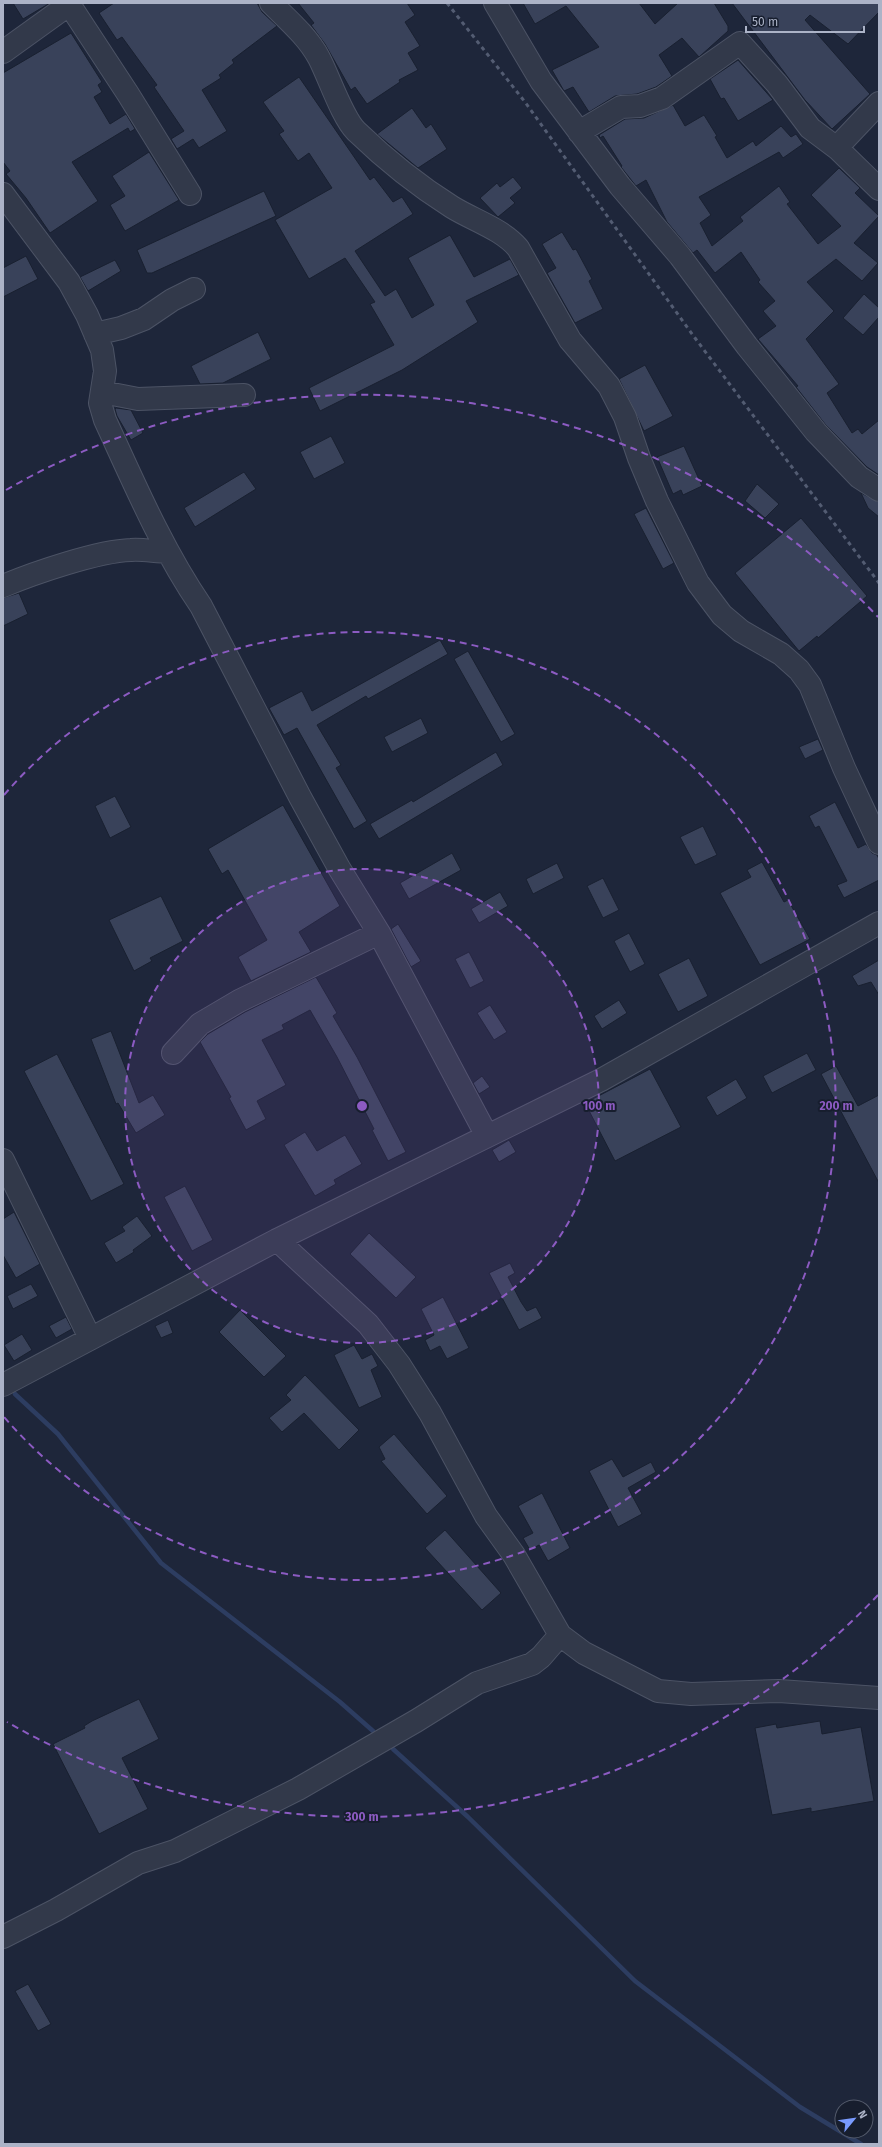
<svg xmlns="http://www.w3.org/2000/svg" width="882" height="2147" font-family="'Fira Sans',sans-serif">
<style>
.lines{fill:none;stroke-linecap:round;stroke-linejoin:round}
.stream{stroke:#2d3d61;stroke-width:4.5}
.building{fill:#39425a;stroke:#192030}
.minor-casing{stroke:#4c5365;stroke-width:24}
.minor{stroke:#32394a;stroke-width:22}
.rail{stroke:#535c72;stroke-width:3;stroke-dasharray:4 4;stroke-linecap:butt}
.ring{fill:none;stroke:#8c5bc2;stroke-width:2;stroke-dasharray:7 5}
.centre{fill:#8c5bc2;stroke:#171e2e;stroke-width:2}
.ring-label{font-size:12px;text-anchor:middle;font-weight:bold;fill:#8c5bc2;stroke:#171e2e;stroke-width:4;stroke-linejoin:round;paint-order:stroke}
</style>
<rect width="100%" height="100%" fill="#1e263a"/>
<g class="lines">
<!-- stream -->
<path class="stream" d="M 15,1394 L 58,1434 L 161,1563 L 340,1702 L 373,1731
M 393,1749 L 468,1817 L 635,1981 L 800,2107 L 861,2144"/>
</g>
<!-- building -->
<path class="building" d="M 13,3 L 50,3 L 23,19 Z
M 114,3 L 257,3 L 262,12 L 277,26 L 232,60 L 234,63 L 219,75 L 221,78 L 202,90 L 227,131 L 199,148 L 193,139 L 177,149 L 171,139 L 184,131 L 154,87 L 157,85 L 122,37 L 117,40 L 99,13 Z
M 298,3 L 407,3 L 415,15 L 405,22 L 420,46 L 408,53 L 418,70 L 399,80 L 400,82 L 367,104 L 355,87 L 351,90 L 325,44 L 311,25 L 314,23 Z
M 523,3 L 639,3 L 655,24 L 678,3 L 714,3 L 728,26 L 728,31 L 699,57 L 682,38 L 659,55 L 672,76 L 656,87 L 637,94 L 615,96 L 589,112 L 573,87 L 564,91 L 552,70 L 599,47 L 566,6 L 535,24 Z
M 732,3 L 879,3 L 879,12 L 848,44 L 810,15 L 805,20 L 870,94 L 832,129 L 805,100 Z
M 71,33 L 102,82 L 98,85 L 102,92 L 94,97 L 110,124 L 126,114 L 135,129 L 130,132 L 128,128 L 72,162 L 98,201 L 50,233 L 26,198 L 6,174 L 10,171 L 3,162 L 3,73 Z
M 738,60 L 773,100 L 738,121 L 724,98 L 721,99 L 710,79 Z
M 299,77 L 370,180 L 374,177 L 393,202 L 402,197 L 413,214 L 355,251 L 385,296 L 396,289 L 412,318 L 434,305 L 408,258 L 450,235 L 474,277 L 510,259 L 519,275 L 466,301 L 478,322 L 402,370 L 320,411 L 309,388 L 394,345 L 370,304 L 375,302 L 345,258 L 309,279 L 275,220 L 332,188 L 309,153 L 298,161 L 279,134 L 284,131 L 263,102 Z
M 673,105 L 685,126 L 704,115 L 717,136 L 715,137 L 727,158 L 753,141 L 756,146 L 781,126 L 791,137 L 796,134 L 803,144 L 783,158 L 779,152 L 699,197 L 711,215 L 700,223 L 712,246 L 743,221 L 740,217 L 779,186 L 790,202 L 787,204 L 818,244 L 841,226 L 811,195 L 839,168 L 860,188 L 855,193 L 879,216 L 854,243 L 878,263 L 862,281 L 836,259 L 807,282 L 834,311 L 806,339 L 839,384 L 827,393 L 852,433 L 858,429 L 862,434 L 879,420 L 879,475 L 867,467 L 825,424 L 796,387 L 798,386 L 758,339 L 776,326 L 763,311 L 775,301 L 758,282 L 760,280 L 741,252 L 715,273 L 697,250 L 693,253 L 667,222 L 646,180 L 636,186 L 621,167 L 622,166 L 603,136 L 600,138 L 599,135 L 625,119 L 644,118 Z
M 412,108 L 426,128 L 431,124 L 447,149 L 418,168 L 377,134 Z
M 149,152 L 179,200 L 125,231 L 110,205 L 125,196 L 112,176 Z
M 513,177 L 522,188 L 510,198 L 515,203 L 498,217 L 480,198 L 497,183 L 500,187 Z
M 264,191 L 276,216 L 152,273 L 147,273 L 137,250 Z
M 562,232 L 573,250 L 576,249 L 592,279 L 589,281 L 603,309 L 575,323 L 547,273 L 556,268 L 542,244 Z
M 26,256 L 38,279 L 3,297 L 3,268 Z
M 115,260 L 121,271 L 88,291 L 80,277 Z
M 864,294 L 879,308 L 879,317 L 863,335 L 843,318 Z
M 258,332 L 271,359 L 223,383 L 200,384 L 191,366 Z
M 645,365 L 673,416 L 644,431 L 619,379 Z
M 116,408 L 131,410 L 143,433 L 131,440 L 117,416 L 115,409 Z
M 331,436 L 345,463 L 314,479 L 300,452 Z
M 684,446 L 702,486 L 683,495 L 681,490 L 673,494 L 657,457 Z
M 244,472 L 256,489 L 195,527 L 184,508 Z
M 757,484 L 779,504 L 765,518 L 745,501 Z
M 861,493 L 879,502 L 879,517 L 868,508 Z
M 646,508 L 674,563 L 663,569 L 634,514 Z
M 801,518 L 867,596 L 818,638 L 817,636 L 799,651 L 735,573 Z
M 19,593 L 28,614 L 3,626 L 3,598 Z
M 440,640 L 448,654 L 368,699 L 366,696 L 317,725 L 341,765 L 336,768 L 367,821 L 354,829 L 297,728 L 284,735 L 269,708 L 302,691 L 312,711 Z
M 468,651 L 515,734 L 501,742 L 454,659 Z
M 421,718 L 428,733 L 392,752 L 384,737 Z
M 818,739 L 823,750 L 805,759 L 799,747 Z
M 496,752 L 503,765 L 379,839 L 370,824 L 412,800 L 413,802 Z
M 115,796 L 131,827 L 110,838 L 95,806 Z
M 835,802 L 858,848 L 866,844 L 872,853 L 877,855 L 879,859 L 879,880 L 844,898 L 837,885 L 847,881 L 819,826 L 815,828 L 809,816 Z
M 283,805 L 340,906 L 299,932 L 311,952 L 251,981 L 238,957 L 267,940 L 228,870 L 222,874 L 208,849 Z
M 703,826 L 717,855 L 695,865 L 680,837 Z
M 452,853 L 461,870 L 409,899 L 400,883 Z
M 762,862 L 784,902 L 788,900 L 810,939 L 760,965 L 720,893 L 751,877 L 747,870 Z
M 557,863 L 564,878 L 533,894 L 526,879 Z
M 603,878 L 619,910 L 603,918 L 587,886 Z
M 500,892 L 508,906 L 479,923 L 471,909 Z
M 161,896 L 183,941 L 150,958 L 152,961 L 134,971 L 109,920 Z
M 398,924 L 421,961 L 411,967 L 391,929 Z
M 629,933 L 645,964 L 630,972 L 614,941 Z
M 469,952 L 484,981 L 470,988 L 455,959 Z
M 689,958 L 708,996 L 678,1012 L 658,974 Z
M 879,960 L 879,995 L 871,982 L 858,986 L 852,976 Z
M 316,977 L 337,1013 L 333,1016 L 357,1057 L 406,1152 L 388,1161 L 372,1130 L 374,1129 L 337,1057 L 310,1010 L 282,1025 L 284,1029 L 262,1040 L 286,1085 L 257,1101 L 266,1119 L 246,1130 L 229,1098 L 231,1097 L 200,1042 L 208,1034 L 245,1012 Z
M 619,1000 L 627,1013 L 602,1029 L 594,1016 Z
M 490,1005 L 507,1032 L 494,1040 L 477,1013 Z
M 111,1031 L 139,1103 L 153,1095 L 165,1115 L 136,1133 L 118,1103 L 116,1104 L 91,1039 Z
M 807,1053 L 816,1070 L 772,1093 L 763,1076 Z
M 57,1054 L 124,1184 L 91,1201 L 24,1071 Z
M 836,1066 L 858,1106 L 879,1095 L 879,1183 L 821,1074 Z
M 650,1069 L 681,1127 L 615,1161 L 585,1103 Z
M 482,1076 L 490,1087 L 479,1094 L 473,1083 Z
M 736,1079 L 747,1098 L 717,1116 L 706,1097 Z
M 305,1132 L 317,1151 L 345,1135 L 362,1164 L 334,1180 L 336,1184 L 315,1196 L 284,1145 Z
M 509,1140 L 516,1152 L 499,1162 L 492,1150 Z
M 185,1186 L 213,1240 L 192,1251 L 164,1197 Z
M 14,1212 L 40,1264 L 16,1278 L 3,1255 L 3,1219 Z
M 137,1216 L 152,1236 L 133,1250 L 134,1252 L 116,1263 L 104,1243 L 125,1231 L 122,1227 Z
M 369,1233 L 416,1277 L 396,1298 L 350,1254 Z
M 510,1263 L 515,1273 L 508,1277 L 521,1302 L 527,1311 L 536,1307 L 542,1318 L 519,1330 L 489,1273 Z
M 31,1284 L 38,1296 L 13,1309 L 7,1296 Z
M 443,1297 L 469,1348 L 447,1359 L 440,1346 L 430,1351 L 425,1340 L 434,1335 L 421,1309 Z
M 240,1310 L 286,1356 L 264,1377 L 219,1332 Z
M 66,1317 L 72,1329 L 56,1338 L 49,1326 Z
M 168,1320 L 173,1333 L 161,1338 L 155,1326 Z
M 22,1334 L 32,1350 L 14,1361 L 4,1345 Z
M 354,1345 L 362,1359 L 372,1354 L 378,1366 L 371,1370 L 382,1397 L 359,1408 L 334,1355 Z
M 305,1375 L 359,1430 L 339,1450 L 304,1413 L 282,1432 L 269,1418 L 291,1400 L 286,1395 Z
M 394,1434 L 447,1496 L 427,1514 L 381,1461 L 385,1459 L 379,1447 Z
M 612,1459 L 623,1477 L 651,1462 L 656,1472 L 628,1488 L 642,1514 L 618,1527 L 589,1471 Z
M 542,1493 L 570,1548 L 548,1561 L 539,1545 L 530,1550 L 523,1538 L 533,1533 L 518,1506 Z
M 445,1530 L 501,1593 L 482,1610 L 425,1548 Z
M 139,1699 L 159,1739 L 122,1758 L 148,1809 L 99,1834 L 53,1744 L 85,1728 L 84,1726 L 92,1721 Z
M 820,1721 L 822,1734 L 861,1727 L 874,1801 L 811,1812 L 811,1808 L 772,1815 L 755,1728 L 776,1724 L 777,1728 Z
M 28,1984 L 51,2024 L 38,2031 L 15,1991 Z"/>
<g class="lines">
<!-- minor casing -->
<g class="minor-casing">
<path id="minor" d="M 271,3 C 288,20 308,37 319,58 C 329,77 342,117 356,131 C 386,160 417,185 452,207 C 473,220 502,229 518,248 L 570,340 L 609,386 L 625,417 L 639,458 L 657,501 L 698,583 L 722,615 L 741,631 L 781,654 L 799,670 L 810,685 L 844,768 L 879,843
M 495,3 L 541,81 L 620,186 L 680,256 L 747,346 L 816,432 L 859,477 L 879,490
M 69,4 L 128,94 L 190,194
M 3,52 L 71,3
M 579,132 L 621,107 L 640,106 L 662,98 L 740,43 L 777,84 L 810,128 L 838,149 L 879,189
M 838,149 L 843,141 L 879,103
M 3,194 L 69,282 L 87,315 L 102,350 L 105,371 L 100,403 L 105,420 C 134,483 162,549 201,606 L 300,797 L 339,868 L 379,933 L 487,1136
M 95,334 L 121,328 L 144,319 L 172,300 L 194,289
M 102,392 L 138,399 L 244,395
M 3,586 C 34,573 98,551 131,550 C 143,549 156,552 168,552
M 173,1053 L 200,1024 L 239,1001 L 379,933
M 3,1160 L 90,1338
M 277,1240 L 368,1324 L 399,1364 L 430,1413 L 486,1516 L 514,1555 L 560,1635 L 584,1653 L 658,1691 L 691,1694 L 779,1691 L 879,1698
M 3,1385 L 277,1240 L 601,1080 L 879,923
M 3,1937 L 56,1910 L 138,1863 L 175,1851 L 298,1789 L 416,1721 L 477,1683 L 532,1664 L 541,1657 L 560,1635"/>
</g>
<!-- minor -->
<use href="#minor" class="minor"/>
<!-- rail -->
<path class="rail" d="M 447,3 L 525,102 L 695,338 L 879,583"/>
</g>
<!-- distance rings -->
<circle cx="362" cy="1106" r="237" fill="#8c5bc2" fill-opacity=".12"/>
<g class="ring">
<circle cx="362" cy="1106" r="237"/>
<path d="M4 795A474 474 0 1 1 4 1417"/>
<path d="M878 1595A711 711 0 0 1 7 1722M6 490A711 711 0 0 1 878 617"/>
</g>
<circle cx="362" cy="1106" r="6" class="centre"/>
<g class="ring-label">
<text x="599" y="1110">100 m</text>
<text x="836" y="1110">200 m</text>
<text x="362" y="1821">300 m</text>
</g>
<!-- border -->
<rect width="882" height="2147" fill="none" stroke="#acb3c7" stroke-width="8"/>
<!-- north arrow -->
<g transform="translate(854 2119) rotate(61)"><circle r="19" fill="#171e2e" stroke="#535a6b"/>
<path d="M0-3L7 15L0 10L-7 15Z" fill="#799bff"/>
<text y="-6" font-size="11" font-weight="bold" text-anchor="middle" fill="#acb3c7">N</text>
</g>
<!-- scale -->
<path d="M746 26v6h118v-6" fill="none" stroke="#acb3c7" stroke-width="2"/>
<text x="752" y="26" font-size="12" fill="#acb3c7" stroke="#171e2e" stroke-width="3" paint-order="stroke">50 m</text>
</svg>
